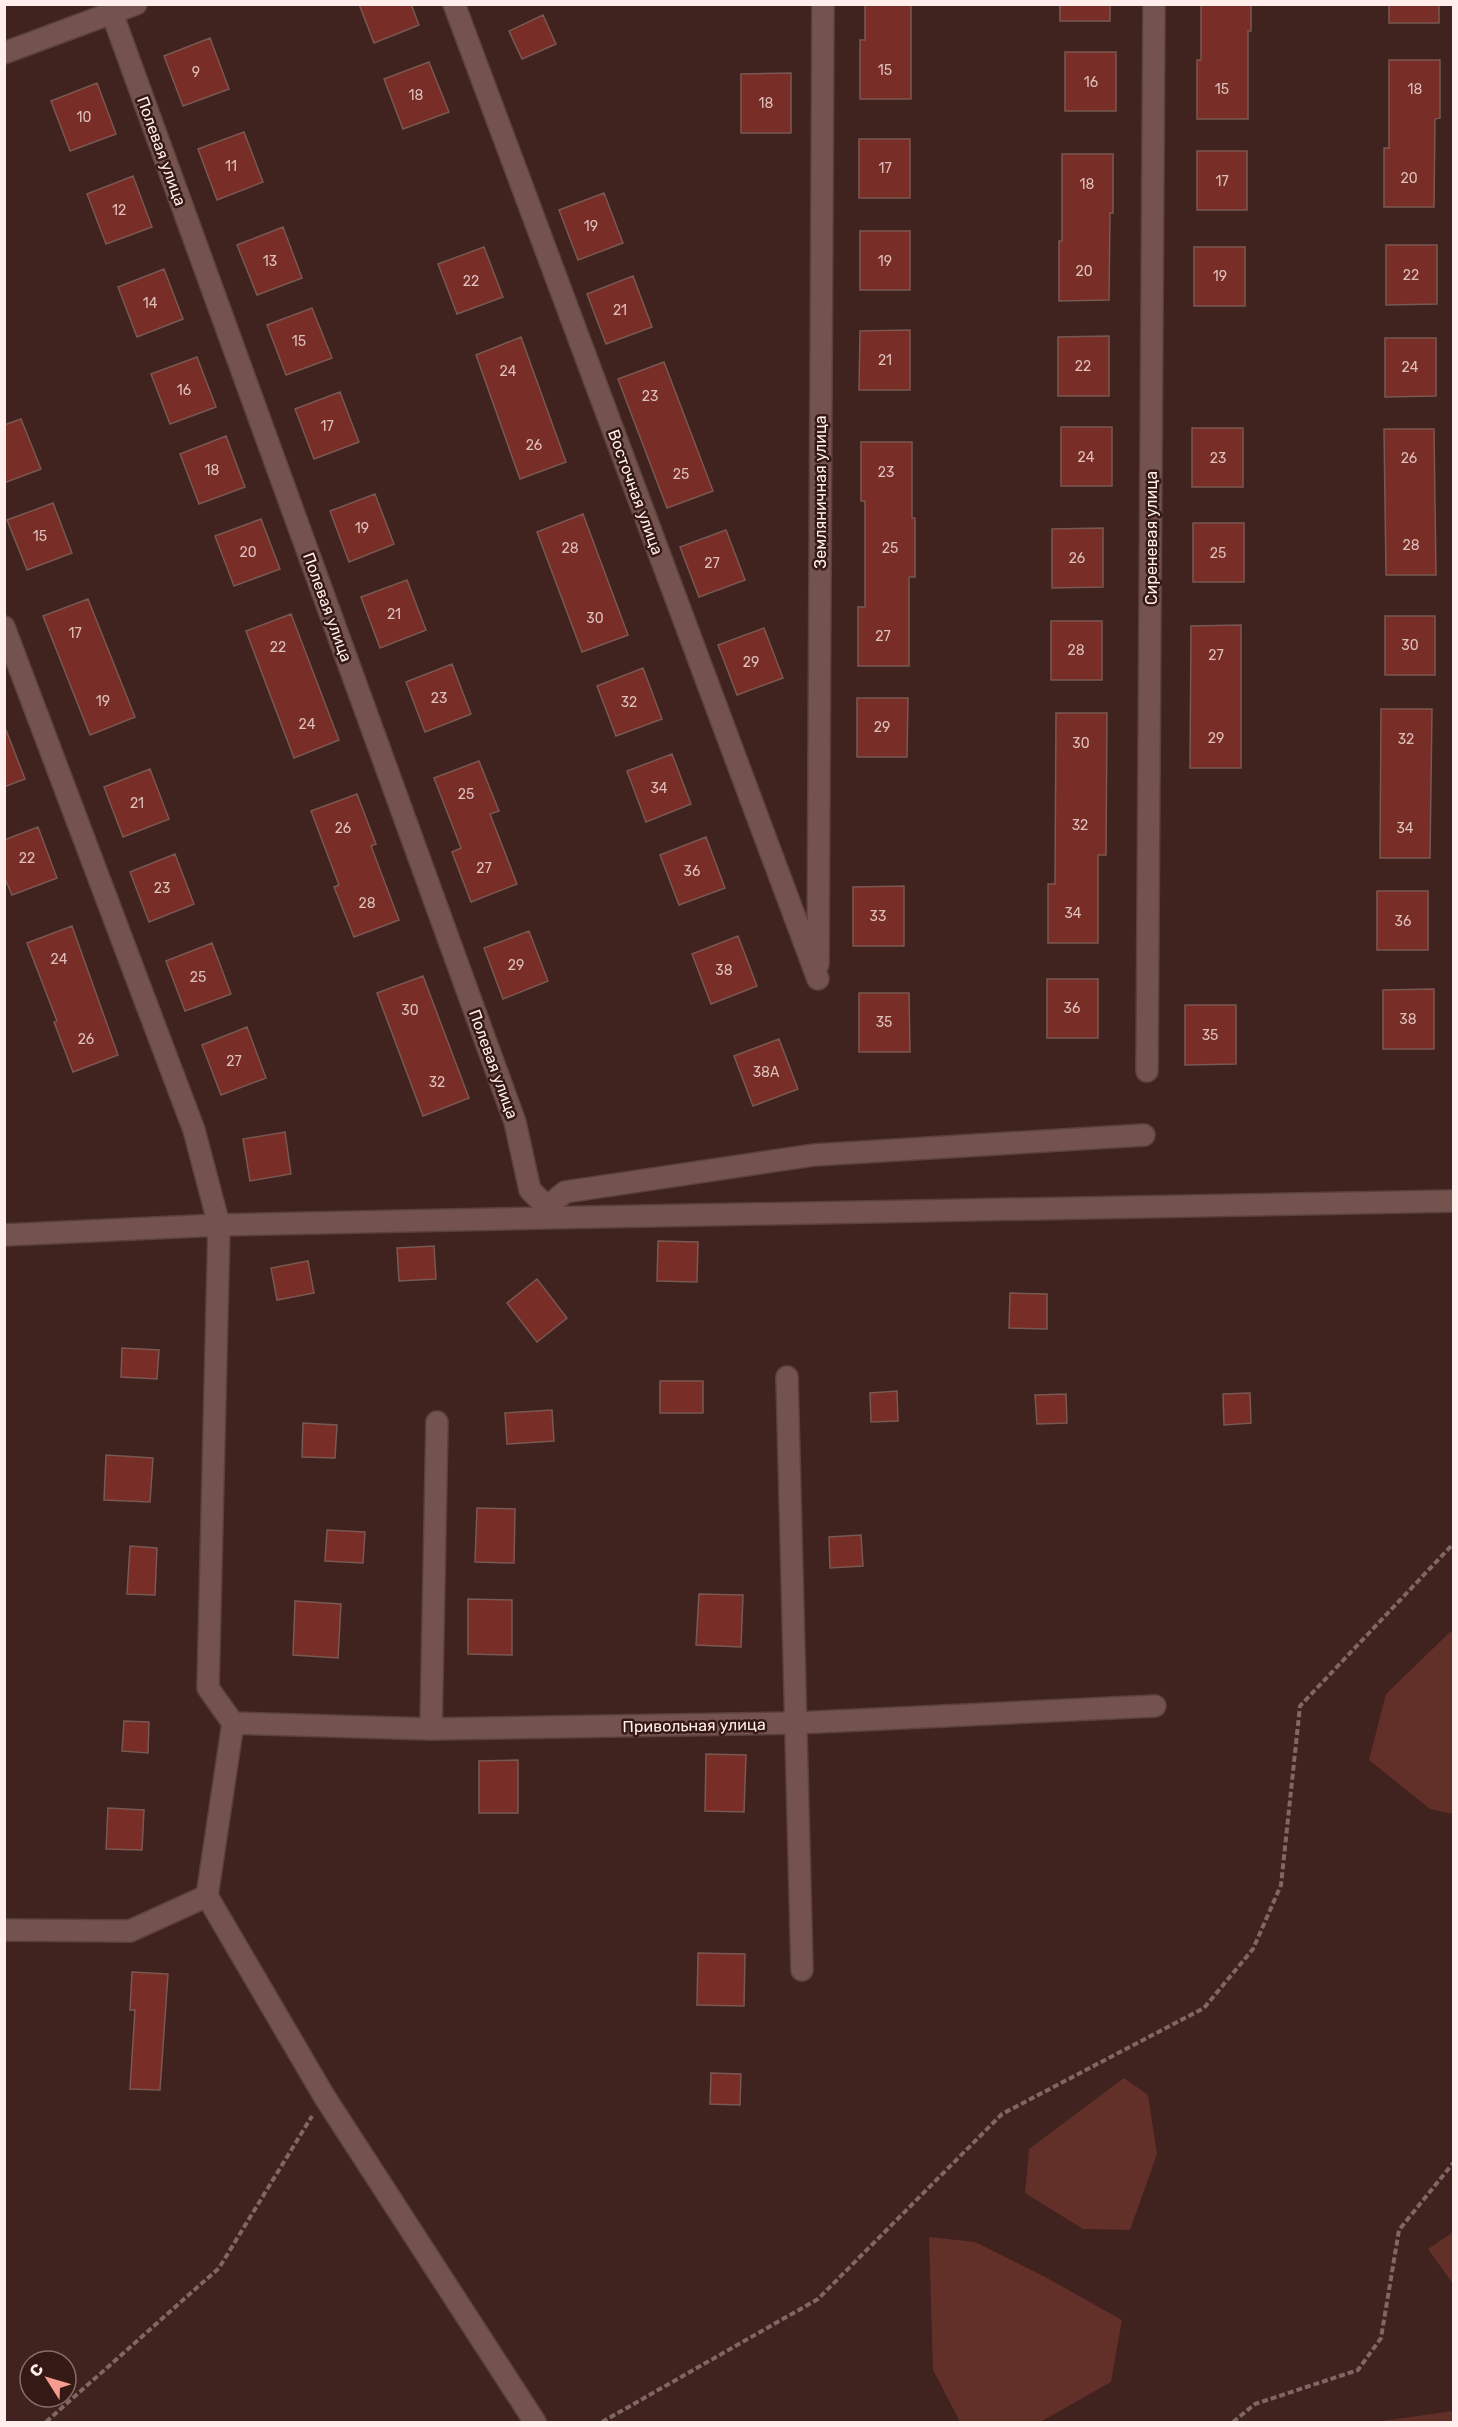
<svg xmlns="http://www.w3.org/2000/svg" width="1458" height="2427" font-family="Rubik,sans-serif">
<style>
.green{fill:#632f29}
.building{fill:#782d26;stroke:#7a5852;stroke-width:1.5}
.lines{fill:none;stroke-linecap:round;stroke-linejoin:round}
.minor-casing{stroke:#5a413e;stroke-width:24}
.path{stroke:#806763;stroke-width:4;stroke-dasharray:6 3;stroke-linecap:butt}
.minor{stroke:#74524d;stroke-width:21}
.labels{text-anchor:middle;stroke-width:5;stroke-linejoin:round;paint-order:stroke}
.number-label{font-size:14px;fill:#ddbeba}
.street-label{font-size:16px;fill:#ffeeeb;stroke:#351915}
</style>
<rect width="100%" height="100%" fill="#40221e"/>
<!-- green -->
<path class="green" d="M 1450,1632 L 1454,1632 L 1453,1814 L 1430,1809 L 1369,1760 L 1386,1694 Z
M 1124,2078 L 1148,2095 L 1157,2154 L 1130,2230 L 1083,2229 L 1025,2193 L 1029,2149 Z
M 1453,2232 L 1453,2284 L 1428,2249 Z
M 929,2237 L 975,2242 L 1047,2278 L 1122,2320 L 1111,2382 L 1042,2421 L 960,2422 L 933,2370 Z
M 1453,2411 L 1453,2422 L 1375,2422 Z"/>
<!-- building -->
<path class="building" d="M 359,4 L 411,4 L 419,25 L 374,43 Z
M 865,4 L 911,4 L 911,99 L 860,99 L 860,40 L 865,40 Z
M 1060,4 L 1110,4 L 1110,21 L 1060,21 Z
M 1201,4 L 1251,4 L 1251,31 L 1248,31 L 1248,119 L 1197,119 L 1197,60 L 1201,60 Z
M 1389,4 L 1439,4 L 1439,23 L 1389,23 Z
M 543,15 L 556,44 L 522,59 L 509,31 Z
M 210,38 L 229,89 L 183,106 L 164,56 Z
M 1065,52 L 1116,52 L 1116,111 L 1065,111 Z
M 1389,60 L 1440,60 L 1440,118 L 1435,119 L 1434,207 L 1384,207 L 1384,148 L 1389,148 Z
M 429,62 L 449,112 L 403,129 L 384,79 Z
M 791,73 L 791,133 L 741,133 L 741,74 Z
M 97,83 L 116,134 L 70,151 L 51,101 Z
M 244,132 L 263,182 L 217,200 L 198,149 Z
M 859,139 L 910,139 L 910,198 L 859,198 Z
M 1197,151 L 1247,151 L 1247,210 L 1197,210 Z
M 1062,154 L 1113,154 L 1113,213 L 1110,213 L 1109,300 L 1059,301 L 1059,241 L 1062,241 Z
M 133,176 L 152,227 L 106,244 L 87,194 Z
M 604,193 L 623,243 L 578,260 L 559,210 Z
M 283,227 L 302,278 L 257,295 L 237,245 Z
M 860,231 L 910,231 L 910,290 L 860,290 Z
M 1386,245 L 1437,245 L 1437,304 L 1386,305 Z
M 484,247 L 503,297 L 457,314 L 438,264 Z
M 1194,247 L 1245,247 L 1245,306 L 1194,306 Z
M 164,269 L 183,319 L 137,337 L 118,287 Z
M 633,276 L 652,327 L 606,344 L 587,294 Z
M 312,308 L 332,358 L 286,375 L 267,325 Z
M 910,330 L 910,390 L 859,390 L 860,331 Z
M 1109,336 L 1109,396 L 1058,396 L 1058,337 Z
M 521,337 L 566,462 L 520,479 L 476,355 Z
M 1385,338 L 1436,338 L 1436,396 L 1385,397 Z
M 197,357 L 216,407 L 170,424 L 151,374 Z
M 664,362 L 713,491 L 667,508 L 618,379 Z
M 340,392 L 359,442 L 314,459 L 295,409 Z
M 21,419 L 41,469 L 4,483 L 4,425 Z
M 1061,427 L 1112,427 L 1112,486 L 1061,486 Z
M 1192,428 L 1243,428 L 1243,487 L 1192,487 Z
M 1384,429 L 1434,429 L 1436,575 L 1386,575 Z
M 226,436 L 245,487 L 199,504 L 180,454 Z
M 861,442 L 912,442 L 912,518 L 915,518 L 915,577 L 909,577 L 909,666 L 858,666 L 858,607 L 865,607 L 865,501 L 861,501 Z
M 375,494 L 394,544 L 349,562 L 330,511 Z
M 53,503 L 72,553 L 27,570 L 7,520 Z
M 583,514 L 628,635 L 582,652 L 537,532 Z
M 261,519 L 280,569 L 234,586 L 215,536 Z
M 1193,523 L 1244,523 L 1244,582 L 1193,582 Z
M 1103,528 L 1103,587 L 1052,588 L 1052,529 Z
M 726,530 L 745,580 L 699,597 L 680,547 Z
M 407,580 L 426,630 L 380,648 L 361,597 Z
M 88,599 L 135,717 L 90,735 L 43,616 Z
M 291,614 L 339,740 L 294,758 L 246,631 Z
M 1385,616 L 1435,616 L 1435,675 L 1385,675 Z
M 1051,621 L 1102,621 L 1102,680 L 1051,680 Z
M 1241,625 L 1241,768 L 1190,768 L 1191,626 Z
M 764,628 L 783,678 L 737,695 L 718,645 Z
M 452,664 L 471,714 L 425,732 L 406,682 Z
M 643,668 L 662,719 L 616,736 L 597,686 Z
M 857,698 L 908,698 L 907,757 L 857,757 Z
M 1381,709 L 1432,709 L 1430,858 L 1380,858 Z
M 1056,713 L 1107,713 L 1106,855 L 1098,855 L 1098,943 L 1048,943 L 1048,884 L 1055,884 Z
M 6,730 L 25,779 L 4,787 L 4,731 Z
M 672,754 L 691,804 L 646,822 L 627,771 Z
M 479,761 L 499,811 L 490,814 L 517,884 L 471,902 L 452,852 L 461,848 L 434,778 Z
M 150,769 L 169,819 L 123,837 L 104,787 Z
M 357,794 L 376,844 L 371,846 L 399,920 L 354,937 L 334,887 L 339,885 L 311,811 Z
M 38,827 L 57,878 L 12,895 L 4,876 L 4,840 Z
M 706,837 L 725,888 L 679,905 L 660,855 Z
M 175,854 L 194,904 L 149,922 L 130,872 Z
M 904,886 L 904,946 L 853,946 L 853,887 Z
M 1377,891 L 1428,891 L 1428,950 L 1377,950 Z
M 72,926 L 118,1055 L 73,1072 L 54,1022 L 57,1021 L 27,943 Z
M 529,931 L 548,981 L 503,999 L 484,948 Z
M 738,936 L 757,986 L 711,1004 L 692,954 Z
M 212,943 L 231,994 L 185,1011 L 166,961 Z
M 423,976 L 469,1098 L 423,1116 L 377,993 Z
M 1047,979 L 1098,979 L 1098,1038 L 1047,1038 Z
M 1434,989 L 1434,1049 L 1383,1049 L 1383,990 Z
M 859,993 L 909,993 L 910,1052 L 859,1052 Z
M 1185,1005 L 1236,1005 L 1236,1064 L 1185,1065 Z
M 247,1027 L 266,1078 L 221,1095 L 202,1045 Z
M 779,1039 L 798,1089 L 753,1106 L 734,1056 Z
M 285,1132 L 291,1174 L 250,1181 L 243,1139 Z
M 658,1241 L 698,1242 L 697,1282 L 657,1281 Z
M 434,1246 L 436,1279 L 399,1281 L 397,1248 Z
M 308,1261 L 314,1293 L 277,1300 L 271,1268 Z
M 537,1279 L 567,1318 L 537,1342 L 507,1303 Z
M 1010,1293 L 1047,1294 L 1047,1329 L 1009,1328 Z
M 122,1348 L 159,1350 L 157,1379 L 121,1377 Z
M 660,1381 L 703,1381 L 703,1413 L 660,1413 Z
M 897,1391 L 898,1421 L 871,1422 L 870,1393 Z
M 1250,1393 L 1251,1423 L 1224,1425 L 1223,1394 Z
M 1066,1394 L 1067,1423 L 1037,1424 L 1035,1395 Z
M 552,1410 L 554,1441 L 507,1444 L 505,1413 Z
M 303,1423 L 337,1425 L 335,1458 L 302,1457 Z
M 106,1455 L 153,1458 L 150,1502 L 104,1500 Z
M 477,1508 L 515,1509 L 514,1563 L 475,1562 Z
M 327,1530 L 365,1532 L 363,1563 L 325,1561 Z
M 861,1535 L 863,1566 L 830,1568 L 829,1537 Z
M 130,1546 L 157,1548 L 155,1595 L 127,1594 Z
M 699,1594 L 743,1595 L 741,1647 L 696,1645 Z
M 468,1599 L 512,1600 L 512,1655 L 468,1654 Z
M 295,1601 L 341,1604 L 338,1658 L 293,1655 Z
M 124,1721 L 149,1722 L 148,1753 L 122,1751 Z
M 706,1754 L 746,1755 L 744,1812 L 705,1811 Z
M 518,1760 L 518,1813 L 479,1813 L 479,1761 Z
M 108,1808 L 144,1810 L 142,1850 L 106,1849 Z
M 698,1953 L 745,1954 L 744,2006 L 697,2005 Z
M 132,1972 L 168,1974 L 160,2090 L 130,2089 L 135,2010 L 130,2010 Z
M 711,2073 L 741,2074 L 740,2105 L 710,2104 Z"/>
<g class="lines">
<!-- minor casing -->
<g class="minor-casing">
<path id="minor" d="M 111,4 L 112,13 L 515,1122 L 530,1190 L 547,1207
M 454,4 L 818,979
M 4,53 L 136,4
M 4,627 L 194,1130 L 219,1225 L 208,1688 L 233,1723 L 207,1896 L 324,2096 L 535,2422
M 818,964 L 823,4
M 1147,1071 L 1154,4
M 541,1218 L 1454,1201
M 4,1235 L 219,1225 L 541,1218 L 547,1207 L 565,1192 L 814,1155 L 1144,1135
M 787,1377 L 802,1970
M 233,1723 L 431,1729 L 796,1723 L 1155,1706
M 431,1729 L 437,1422
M 4,1930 L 130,1931 L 207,1896"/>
</g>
<!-- path -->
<path class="path" d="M 46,2422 L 219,2268 L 312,2116
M 602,2422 L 818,2299 L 1002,2114 L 1204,2008 L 1253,1949 L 1281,1885 L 1300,1706 L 1454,1543
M 1233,2422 L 1255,2404 L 1358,2370 L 1381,2338 L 1399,2230 L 1454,2162"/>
<!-- minor -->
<use href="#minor" class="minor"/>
</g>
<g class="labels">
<!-- number labels -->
<g class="number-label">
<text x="885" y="75">15</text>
<text x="196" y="77">9</text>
<text x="1091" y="87">16</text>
<text x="1222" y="94">15</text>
<text x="1415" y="94">18</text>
<text x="416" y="100">18</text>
<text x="766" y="108">18</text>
<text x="84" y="122">10</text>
<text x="231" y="171">11</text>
<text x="885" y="173">17</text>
<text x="1409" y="183">20</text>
<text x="1222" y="186">17</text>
<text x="1087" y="189">18</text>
<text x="119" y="215">12</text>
<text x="591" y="231">19</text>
<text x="270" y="266">13</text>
<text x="885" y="266">19</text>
<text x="1084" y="276">20</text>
<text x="1411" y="280">22</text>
<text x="1220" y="281">19</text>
<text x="471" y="286">22</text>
<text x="150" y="308">14</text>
<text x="620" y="315">21</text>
<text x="299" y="346">15</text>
<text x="885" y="365">21</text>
<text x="1083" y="371">22</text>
<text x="1410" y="372">24</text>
<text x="508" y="376">24</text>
<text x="184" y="395">16</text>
<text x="650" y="401">23</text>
<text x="327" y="431">17</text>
<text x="534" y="450">26</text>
<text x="1086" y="462">24</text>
<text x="1218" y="463">23</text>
<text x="1409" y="463">26</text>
<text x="212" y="475">18</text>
<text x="886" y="477">23</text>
<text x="681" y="479">25</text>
<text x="362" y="533">19</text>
<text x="40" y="541">15</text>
<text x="1411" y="550">28</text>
<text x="570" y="553">28</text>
<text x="890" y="553">25</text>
<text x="248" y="557">20</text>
<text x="1218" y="558">25</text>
<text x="1077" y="563">26</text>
<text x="712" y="568">27</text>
<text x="394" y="619">21</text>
<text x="595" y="623">30</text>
<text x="75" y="638">17</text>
<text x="883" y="641">27</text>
<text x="1410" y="650">30</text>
<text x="278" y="652">22</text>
<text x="1076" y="655">28</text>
<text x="1216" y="660">27</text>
<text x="751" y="667">29</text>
<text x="439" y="703">23</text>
<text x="103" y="706">19</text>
<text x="629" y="707">32</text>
<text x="307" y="729">24</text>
<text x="882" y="732">29</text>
<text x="1216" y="743">29</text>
<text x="1406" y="744">32</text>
<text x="1081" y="748">30</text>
<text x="659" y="793">34</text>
<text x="466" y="799">25</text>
<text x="137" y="808">21</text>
<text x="1080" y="830">32</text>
<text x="343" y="833">26</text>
<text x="1405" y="833">34</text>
<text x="27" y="863">22</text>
<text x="484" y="873">27</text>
<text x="692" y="876">36</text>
<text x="162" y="893">23</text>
<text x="367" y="908">28</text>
<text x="1073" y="918">34</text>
<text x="878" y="921">33</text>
<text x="1403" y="926">36</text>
<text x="59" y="964">24</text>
<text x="516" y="970">29</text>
<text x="724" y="975">38</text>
<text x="198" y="982">25</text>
<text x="1072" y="1013">36</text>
<text x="410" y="1015">30</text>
<text x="1408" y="1024">38</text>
<text x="884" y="1027">35</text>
<text x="1210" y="1040">35</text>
<text x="86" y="1044">26</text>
<text x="234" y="1066">27</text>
<text x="766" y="1077">38А</text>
<text x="437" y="1087">32</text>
</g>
<!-- street labels -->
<g class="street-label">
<text transform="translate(162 151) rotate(70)" y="6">Полевая улица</text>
<text transform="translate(636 492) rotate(70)" y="6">Восточная улица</text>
<text transform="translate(820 492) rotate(-90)" y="6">Земляничная улица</text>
<text transform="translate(1151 538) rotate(-90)" y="6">Сиреневая улица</text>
<text transform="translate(328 607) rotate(70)" y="6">Полевая улица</text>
<text transform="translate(494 1064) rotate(70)" y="6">Полевая улица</text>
<text transform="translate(694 1725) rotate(-1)" y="6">Привольная улица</text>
</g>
</g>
<!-- border -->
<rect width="1458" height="2427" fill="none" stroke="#ffeeeb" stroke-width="12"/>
<!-- north arrow -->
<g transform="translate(48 2379) rotate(307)"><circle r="28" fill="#351915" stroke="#866e6b" stroke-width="1.5"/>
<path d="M0-4.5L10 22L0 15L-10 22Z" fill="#f59c90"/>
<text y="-9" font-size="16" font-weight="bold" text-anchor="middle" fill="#ffeeeb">С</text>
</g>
</svg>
